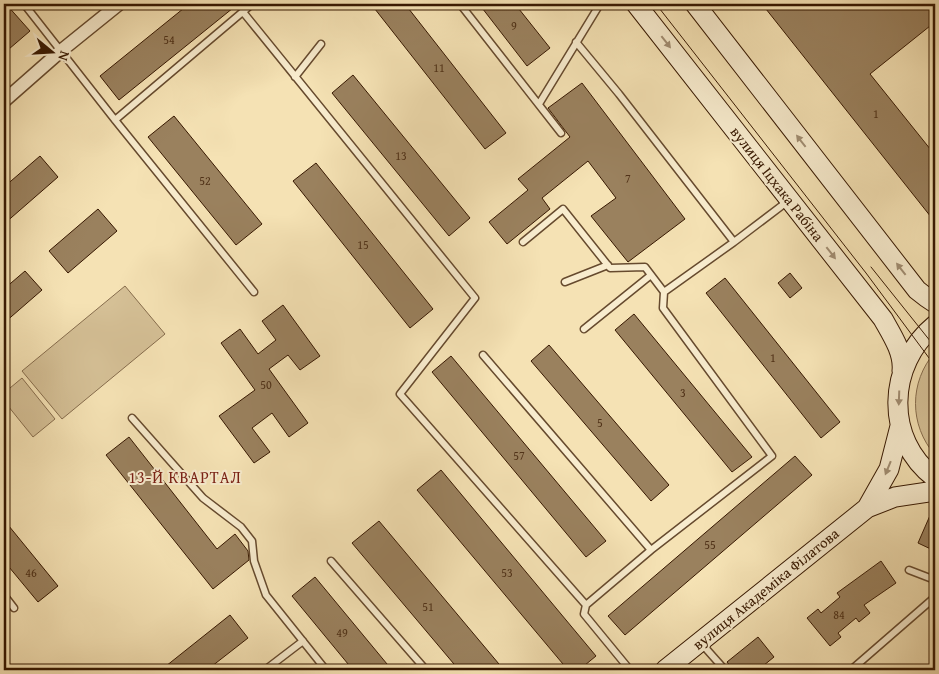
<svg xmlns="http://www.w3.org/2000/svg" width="939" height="674" font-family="'Gentium Book Plus',serif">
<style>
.green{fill:#d5c096;stroke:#866c4c}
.building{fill:#9a815e;stroke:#371801}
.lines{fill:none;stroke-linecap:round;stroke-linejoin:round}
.service-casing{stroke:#664a2e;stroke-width:9}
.minor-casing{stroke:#664a2e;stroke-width:15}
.secondary-casing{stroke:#371801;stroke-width:21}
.service{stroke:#f8ecce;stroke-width:6}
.minor{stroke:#f8ecce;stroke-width:12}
.secondary{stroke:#f8ecce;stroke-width:19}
.tram{stroke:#371801;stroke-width:1}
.oneway{fill:#a18d72}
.labels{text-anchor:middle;stroke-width:4;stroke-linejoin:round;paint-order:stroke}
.number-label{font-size:12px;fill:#503218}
.street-label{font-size:15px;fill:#371801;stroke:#f8ecce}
.neighbourhood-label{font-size:16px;letter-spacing:1px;fill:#7a1f14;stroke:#f8ecce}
</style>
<rect width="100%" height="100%" fill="#f5e2b4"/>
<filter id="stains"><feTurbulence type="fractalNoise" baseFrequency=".004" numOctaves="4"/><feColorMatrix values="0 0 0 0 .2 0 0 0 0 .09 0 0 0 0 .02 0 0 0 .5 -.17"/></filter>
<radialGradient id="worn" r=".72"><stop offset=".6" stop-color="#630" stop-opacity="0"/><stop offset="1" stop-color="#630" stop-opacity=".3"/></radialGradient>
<!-- green -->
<path class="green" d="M 125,286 L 165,334 L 62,419 L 22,371 Z
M 935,352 L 935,455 C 909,425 909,382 935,352 Z
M 22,378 L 55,419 L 33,437 L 4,401 L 4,393 Z"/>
<!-- building -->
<path class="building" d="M 4,4 L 6,4 L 30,31 L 9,49 L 4,42 Z
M 189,4 L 238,4 L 119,100 L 100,76 Z
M 371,4 L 405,4 L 506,133 L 485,149 Z
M 479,4 L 515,4 L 550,48 L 527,66 Z
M 762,4 L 935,4 L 935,22 L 870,74 L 935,155 L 935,222 Z
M 353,75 L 470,218 L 449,236 L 332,93 Z
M 582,83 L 685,219 L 628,262 L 591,216 L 616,198 L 588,161 L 542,198 L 550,209 L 507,244 L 489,222 L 528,190 L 518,179 L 570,137 L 548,108 Z
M 174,116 L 262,224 L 236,245 L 148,137 Z
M 40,156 L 58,177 L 4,224 L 4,187 Z
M 316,163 L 433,309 L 410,328 L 293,181 Z
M 98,209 L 117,231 L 68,273 L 49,251 Z
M 25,271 L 42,290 L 4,323 L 4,289 Z
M 790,273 L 802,288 L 790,298 L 778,283 Z
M 725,278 L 840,422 L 821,438 L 706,293 Z
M 283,305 L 320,356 L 300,370 L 288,355 L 269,369 L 308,423 L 289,437 L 272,413 L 252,428 L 270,452 L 254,463 L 219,416 L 255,390 L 221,343 L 240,329 L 258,354 L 276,340 L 262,321 Z
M 634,314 L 752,457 L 732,472 L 615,330 Z
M 549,345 L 669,485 L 651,501 L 531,361 Z
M 451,356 L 606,541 L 586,557 L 432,372 Z
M 129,437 L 217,549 L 235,534 L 248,551 L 249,560 L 213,589 L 106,455 Z
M 795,456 L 812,475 L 625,635 L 608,616 Z
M 441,470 L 596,656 L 579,670 L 568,670 L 417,490 Z
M 935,504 L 935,551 L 918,543 Z
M 4,520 L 58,586 L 38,602 L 4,561 Z
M 379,521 L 504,670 L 459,670 L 352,543 Z
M 881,561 L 896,583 L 864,605 L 870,613 L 859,622 L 856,618 L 838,633 L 841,637 L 830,646 L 807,618 L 818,609 L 821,613 L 840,597 L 837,593 Z
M 315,577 L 392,670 L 353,670 L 292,596 Z
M 230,615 L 248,638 L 207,670 L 161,670 Z
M 758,637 L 774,657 L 758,670 L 733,670 L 727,662 Z"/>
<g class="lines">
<!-- service casing -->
<g class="service-casing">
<path id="service" d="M 24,4 L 115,120 L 254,292
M 460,4 L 561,133
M 243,12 L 475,298 L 400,394 L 586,605 L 584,614 L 630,670
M 576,42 L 619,94 L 734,242
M 295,77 L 321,44
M 539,104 L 600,4
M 115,120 L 252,4
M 523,242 L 563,209 L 610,268 L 645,267 L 664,292 L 663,308 L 772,456 L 651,550 L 586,605
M 565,282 L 608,265
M 664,292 L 734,242 L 788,201
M 584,329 L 651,275
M 483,355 L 651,550
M 132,418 L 203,498 L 241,527 L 252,541 L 254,561 L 266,595 L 326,670
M 331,561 L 426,670
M 909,570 L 935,580
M 4,595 L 14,608
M 701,643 L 725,670
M 265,670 L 303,641
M 851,670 L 935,597"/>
</g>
<!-- minor casing -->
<g class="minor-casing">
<path id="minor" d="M 4,101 L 62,50 L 119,4"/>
</g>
<!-- secondary casing -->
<g class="secondary-casing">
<path id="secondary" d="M 636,4 L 883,319 C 892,335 904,353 902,371
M 695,4 L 917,290 L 926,297 L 935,303
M 935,325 C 887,364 884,440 935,478
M 867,508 L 889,469 L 900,426
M 665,670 L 867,508 L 895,497 L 935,491"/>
</g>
<!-- service -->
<use href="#service" class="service"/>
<!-- minor -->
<use href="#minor" class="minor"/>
<!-- secondary -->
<use href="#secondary" class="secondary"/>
<!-- tram -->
<path class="tram" d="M 656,4 L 866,273 L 935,366
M 871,267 L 935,347"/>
</g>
<!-- one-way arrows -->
<defs><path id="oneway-solid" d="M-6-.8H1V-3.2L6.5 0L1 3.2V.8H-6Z" transform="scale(1.25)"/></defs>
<g class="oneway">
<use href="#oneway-solid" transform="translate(666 42) rotate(52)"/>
<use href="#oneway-solid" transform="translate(801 141) rotate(-128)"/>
<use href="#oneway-solid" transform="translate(831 253) rotate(52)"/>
<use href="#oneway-solid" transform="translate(901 269) rotate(-128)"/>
<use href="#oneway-solid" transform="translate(899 398) rotate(92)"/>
<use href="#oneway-solid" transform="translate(888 468) rotate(112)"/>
</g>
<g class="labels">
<!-- number labels -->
<g class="number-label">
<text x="514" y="30">9</text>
<text x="169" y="44">54</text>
<text x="439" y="72">11</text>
<text x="876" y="118">1</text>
<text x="401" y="160">13</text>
<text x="628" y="183">7</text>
<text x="205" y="185">52</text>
<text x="363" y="249">15</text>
<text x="773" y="362">1</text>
<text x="266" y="389">50</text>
<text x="683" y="397">3</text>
<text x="600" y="427">5</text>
<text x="519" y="460">57</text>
<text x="710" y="549">55</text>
<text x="31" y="577">46</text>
<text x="507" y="577">53</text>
<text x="428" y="611">51</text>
<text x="839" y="619">84</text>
<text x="342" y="637">49</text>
</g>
<!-- street labels -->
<g class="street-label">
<text transform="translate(777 184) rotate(52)" y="5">вулиця Іцхака Рабіна</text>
<text transform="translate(766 589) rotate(-39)" y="5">вулиця Академіка Філатова</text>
</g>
<!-- neighbourhood labels -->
<g class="neighbourhood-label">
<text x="185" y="483">13-Й КВАРТАЛ</text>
</g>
</g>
<!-- margin -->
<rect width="939" height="674" fill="none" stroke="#f5e2b4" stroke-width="20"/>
<rect x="5" y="5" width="929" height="664" fill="none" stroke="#371801" stroke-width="2.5"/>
<rect x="10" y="10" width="919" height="654" fill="none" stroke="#371801"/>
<!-- north arrow -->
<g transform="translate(52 52) rotate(108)" stroke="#f8ecce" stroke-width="4" paint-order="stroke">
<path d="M0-4L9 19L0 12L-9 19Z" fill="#371801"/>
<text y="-8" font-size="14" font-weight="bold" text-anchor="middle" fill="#371801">N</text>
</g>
<rect width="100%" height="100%" filter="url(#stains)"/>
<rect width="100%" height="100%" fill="url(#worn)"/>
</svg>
